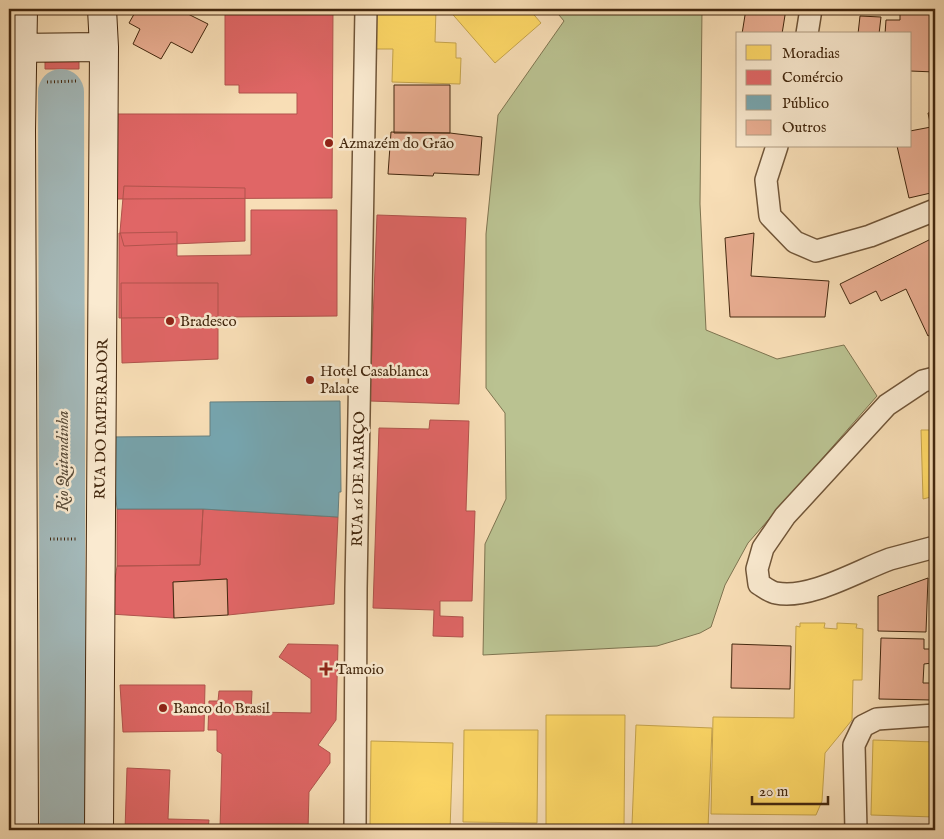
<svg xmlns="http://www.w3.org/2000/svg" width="944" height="839" font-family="'IM FELL English',serif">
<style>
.green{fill:#bac291;stroke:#7e7450}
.homes{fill:#ffd966;stroke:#c6a44c}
.shops{fill:#e06666;stroke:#b1534c}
.public{fill:#76a5af;stroke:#667f7f}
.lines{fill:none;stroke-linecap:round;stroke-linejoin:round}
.river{stroke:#a3b9ba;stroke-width:46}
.building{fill:#e9ad91;stroke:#42270e}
.minor-casing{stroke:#705538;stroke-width:24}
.secondary-casing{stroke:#42270e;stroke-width:30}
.path{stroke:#42270e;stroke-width:3;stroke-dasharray:1 2.5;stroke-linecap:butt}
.minor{stroke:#faead0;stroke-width:21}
.secondary{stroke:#faead0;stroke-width:28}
.poi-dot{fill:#8f2418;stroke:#faead0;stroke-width:2}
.labels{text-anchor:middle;stroke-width:5;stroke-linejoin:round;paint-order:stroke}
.poi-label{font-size:15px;fill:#42270e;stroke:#faead0;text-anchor:start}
.street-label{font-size:15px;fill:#42270e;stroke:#faead0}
.water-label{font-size:16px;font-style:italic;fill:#5a4c39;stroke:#faead0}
</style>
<rect width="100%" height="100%" fill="#f8deb6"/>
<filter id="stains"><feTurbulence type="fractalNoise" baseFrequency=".004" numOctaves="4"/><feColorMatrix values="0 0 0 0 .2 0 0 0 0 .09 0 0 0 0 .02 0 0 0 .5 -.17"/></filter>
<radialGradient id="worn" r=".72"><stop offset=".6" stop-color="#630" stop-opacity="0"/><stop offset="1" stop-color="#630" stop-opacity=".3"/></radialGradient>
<!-- green -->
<path class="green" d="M 554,9 L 702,9 L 700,204 L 706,330 L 777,359 L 844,345 L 877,396 L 748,543 L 725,585 L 711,627 L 700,633 L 657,646 L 483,655 L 485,544 L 506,499 L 505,413 L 486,388 L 486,234 L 498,115 L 564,21 Z"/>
<!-- homes -->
<path class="homes" d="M 373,9 L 436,9 L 435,42 L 456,43 L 456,58 L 461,58 L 460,84 L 392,82 L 393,49 L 372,49 Z
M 448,9 L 529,9 L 541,23 L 495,63 Z
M 921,430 L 935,430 L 935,496 L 923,499 Z
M 800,623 L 825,623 L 824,628 L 837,629 L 837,623 L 857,624 L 856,628 L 863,629 L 862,680 L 853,680 L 852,720 L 825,753 L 822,801 L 816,815 L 711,814 L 713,717 L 794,718 L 796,626 L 800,627 Z
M 546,715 L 625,715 L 624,828 L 546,827 Z
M 636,725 L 712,728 L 708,828 L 632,825 Z
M 464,730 L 538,730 L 537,823 L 463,822 Z
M 873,740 L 935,742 L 935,817 L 871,815 Z
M 371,741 L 453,743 L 450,830 L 370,829 Z"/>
<!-- shops -->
<path class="shops" d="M 225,9 L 333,9 L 332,198 L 117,199 L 117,114 L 297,114 L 297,93 L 239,93 L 239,85 L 225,85 Z
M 45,56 L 79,56 L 79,69 L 45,69 Z
M 124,186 L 245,188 L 245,241 L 124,246 L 120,232 Z
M 251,210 L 337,210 L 337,316 L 119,318 L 119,233 L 177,232 L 177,256 L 251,255 Z
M 377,215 L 466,218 L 459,404 L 370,401 Z
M 121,283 L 218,283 L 218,359 L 122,363 Z
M 430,420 L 469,421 L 466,511 L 475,511 L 472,601 L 440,601 L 440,616 L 463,617 L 463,637 L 433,636 L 434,610 L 373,608 L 379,428 L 429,429 Z
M 117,509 L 203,509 L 200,565 L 117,566 Z
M 203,509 L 338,517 L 334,604 L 228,615 L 227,579 L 173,582 L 174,618 L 110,614 L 117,566 L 200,565 Z
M 288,644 L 338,645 L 336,720 L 318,745 L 330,753 L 330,763 L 309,792 L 308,830 L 223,830 L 220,828 L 222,754 L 217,751 L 217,730 L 208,730 L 209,701 L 218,701 L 219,691 L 252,691 L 251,712 L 311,713 L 311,679 L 279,657 Z
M 120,685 L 205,685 L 204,731 L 123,732 Z
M 127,768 L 170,770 L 168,819 L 209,820 L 208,830 L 125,830 Z"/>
<!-- public -->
<path class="public" d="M 340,401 L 341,492 L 339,492 L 338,517 L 203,509 L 117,509 L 110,437 L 210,436 L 210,402 Z"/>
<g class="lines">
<!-- river -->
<path class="river" d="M 61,92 L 63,830"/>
</g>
<!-- building -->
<path class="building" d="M 137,9 L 188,9 L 186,13 L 208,24 L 192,53 L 171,42 L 161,59 L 133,44 L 140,29 L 129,23 Z
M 746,9 L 786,9 L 782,34 L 742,34 Z
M 900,9 L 935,9 L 935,72 L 910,71 L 910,34 L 885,34 L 886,20 L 900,20 Z
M 860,16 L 881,17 L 879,34 L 858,34 Z
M 394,85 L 450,85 L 450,133 L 394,133 Z
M 935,112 L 935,192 L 909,198 L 897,146 L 910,146 L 910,131 L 931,127 L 928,113 Z
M 391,132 L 450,133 L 482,137 L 479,175 L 434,173 L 433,176 L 388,174 Z
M 754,233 L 751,276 L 829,281 L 825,317 L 730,317 L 725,238 Z
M 935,237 L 935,332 L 928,336 L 906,289 L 881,301 L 876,291 L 850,304 L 840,284 Z
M 928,578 L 926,632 L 878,631 L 878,596 Z
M 227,579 L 228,615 L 174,618 L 173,582 Z
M 881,638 L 924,639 L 924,649 L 932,649 L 932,663 L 924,664 L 923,683 L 933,683 L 932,700 L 879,699 Z
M 732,644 L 791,646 L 790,689 L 731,688 Z"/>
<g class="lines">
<!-- minor casing -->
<g class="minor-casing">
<path id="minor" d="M 807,34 L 811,9
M 777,146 L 766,180 L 770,216 L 795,242 L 816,251 L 870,236 L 935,210
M 935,378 L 923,381 L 887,405 L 785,516 L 763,548 L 757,569 L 759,584 C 764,587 770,592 776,593 C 810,600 859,570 890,559 C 905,555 920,551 935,547
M 355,830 L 356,589 L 366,9
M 856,830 L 854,745 L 863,726 L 877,719 L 935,715"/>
</g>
<!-- secondary casing -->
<g class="secondary-casing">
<path id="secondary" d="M 23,9 L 21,130 L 24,830
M 9,48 L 104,47
M 99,830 L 104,47 L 102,9"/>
</g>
<!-- path -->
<path class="path" d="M 47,82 L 78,81
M 50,539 L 76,539"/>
<!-- minor -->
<use href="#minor" class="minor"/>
<!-- secondary -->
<use href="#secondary" class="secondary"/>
</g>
<!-- markers -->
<g class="poi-dot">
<circle cx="329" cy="143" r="5"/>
<circle cx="170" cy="321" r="5"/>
<circle cx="310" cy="380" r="5"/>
<path d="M323.5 661.5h5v5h5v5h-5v5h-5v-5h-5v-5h5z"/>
<circle cx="163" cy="708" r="5"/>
</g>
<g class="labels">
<!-- poi labels -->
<g class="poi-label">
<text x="339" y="148">Azmazém do Grão</text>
<text x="180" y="326">Bradesco</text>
<text x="320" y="376">Hotel Casablanca<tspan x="320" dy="17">Palace</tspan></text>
<text x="336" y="674">Tamoio</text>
<text x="173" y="713">Banco do Brasil</text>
</g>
<!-- street labels -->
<g class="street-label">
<text transform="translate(101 419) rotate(-89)" y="5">RUA DO IMPERADOR</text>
<text transform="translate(358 479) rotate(-89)" y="5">RUA 16 DE MARÇO</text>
</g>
<!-- water labels -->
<g class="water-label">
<text transform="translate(62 461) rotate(-90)" y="6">Rio Quitandinha</text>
</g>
</g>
<!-- margin -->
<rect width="944" height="839" fill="none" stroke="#f8deb6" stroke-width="30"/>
<rect x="10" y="10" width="924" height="819" fill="none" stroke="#42270e" stroke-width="2.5"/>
<rect x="15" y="15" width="914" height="809" fill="none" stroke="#42270e"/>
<!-- legend -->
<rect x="736" y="32" width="175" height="115" fill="#faead0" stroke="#b09c82"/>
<rect x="746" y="45" width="25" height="15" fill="#ffd966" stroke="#b09c82"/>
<text x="782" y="58" font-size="15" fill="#42270e">Moradias</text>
<rect x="746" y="70" width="25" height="15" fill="#e06666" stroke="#b09c82"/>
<text x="782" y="82" font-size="15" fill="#42270e">Comércio</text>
<rect x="746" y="95" width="25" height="15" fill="#76a5af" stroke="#b09c82"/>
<text x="782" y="108" font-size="15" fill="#42270e">Público</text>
<rect x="746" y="120" width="25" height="15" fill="#e9ad91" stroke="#b09c82"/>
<text x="782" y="132" font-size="15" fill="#42270e">Outros</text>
<!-- scale -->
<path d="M752 796v8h76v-8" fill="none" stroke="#42270e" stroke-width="2.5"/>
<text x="759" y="796" font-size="15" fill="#42270e" stroke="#faead0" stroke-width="4" paint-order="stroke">20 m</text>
<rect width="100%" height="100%" filter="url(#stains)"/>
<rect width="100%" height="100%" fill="url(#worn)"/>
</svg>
